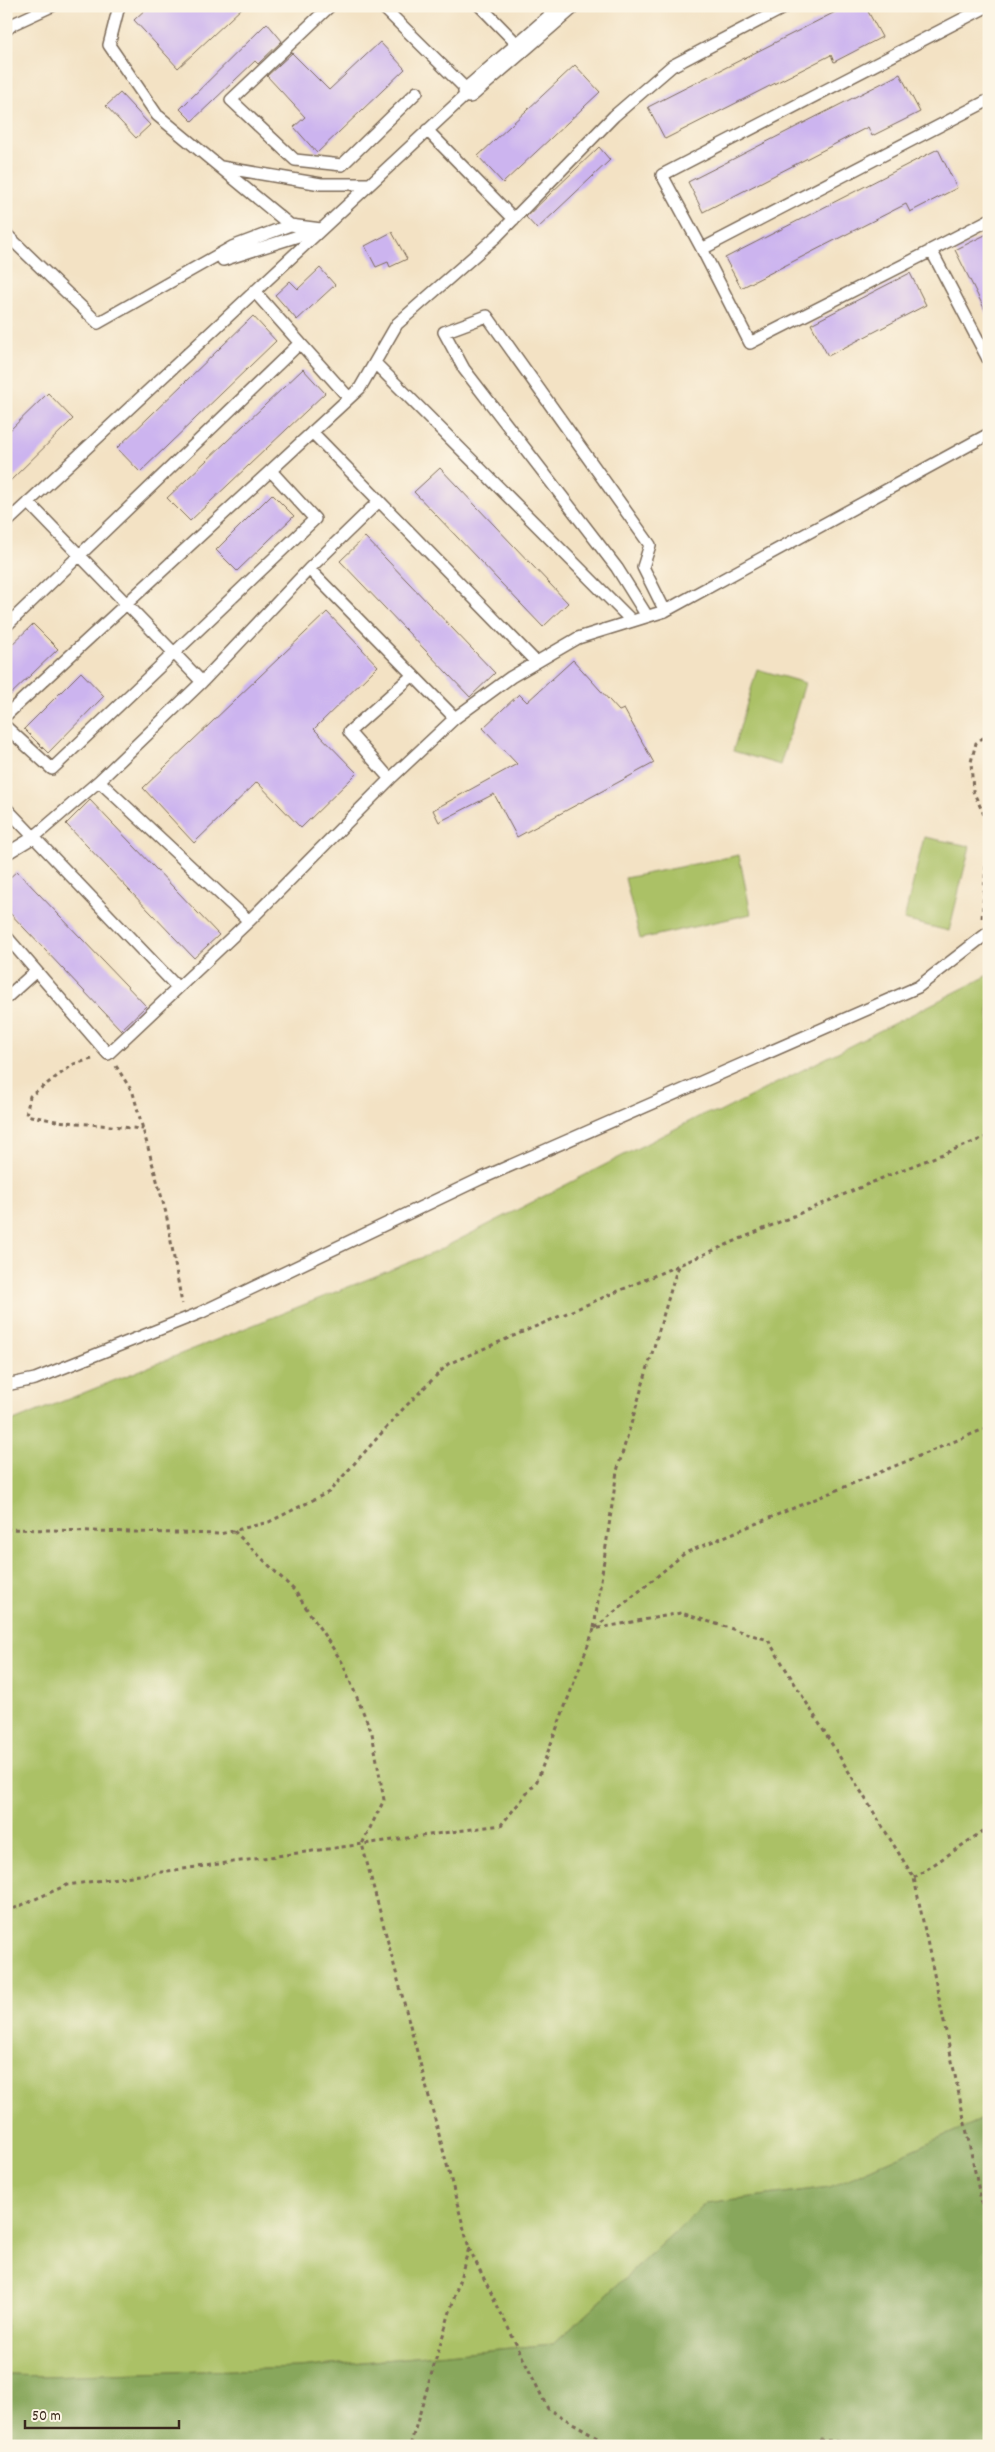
<svg xmlns="http://www.w3.org/2000/svg" width="995" height="2452" font-family="Dekko,sans-serif">
<style>
.green{fill:#abc166;stroke:#737642}
.forest{fill:#88a75b;stroke:#62683c}
.building{fill:#ccb4ef}
.lines{fill:none;stroke-linecap:round;stroke-linejoin:round}
.lane-casing{stroke:#7b6a58;stroke-width:14}
.street-casing{stroke:#7b6a58;stroke-width:24}
.path{stroke:#7b6a58;stroke-width:3;stroke-dasharray:4 4;stroke-linecap:butt}
.lane{stroke:#fff;stroke-width:11}
.street{stroke:#fff;stroke-width:21}
</style>
<rect width="100%" height="100%" fill="#fcf5e5"/>
<filter id="ink" filterUnits="userSpaceOnUse"><feTurbulence type="fractalNoise" baseFrequency=".02" numOctaves="2"/><feDisplacementMap in="SourceGraphic" scale="10" xChannelSelector="R" yChannelSelector="G"/><feConvolveMatrix kernelMatrix="1 2 1 2 8 2 1 2 1" color-interpolation-filters="sRGB"/></filter>
<filter id="wash" filterUnits="userSpaceOnUse"><feTurbulence type="fractalNoise" baseFrequency=".0096" numOctaves="4" result="noise"/><feDisplacementMap in="SourceGraphic" scale="20" xChannelSelector="R" yChannelSelector="G"/><feGaussianBlur stdDeviation="1.12" result="paint"/><feColorMatrix in="noise" values="0 0 0 0 0 0 0 0 0 0 0 0 0 0 0 0 0 1.4 0 .05"/><feComposite in="paint" operator="in"/></filter>
<g filter="url(#wash)">
<rect width="100%" height="100%" fill="#f3e2c4"/>
<!-- green -->
<path class="green" d="M 757,669 L 805,683 L 780,765 L 733,751 Z
M 924,837 L 970,846 L 949,931 L 904,920 Z
M 739,855 L 751,914 L 640,939 L 625,878 Z
M 989,975 L 989,2116 L 830,2187 L 706,2203 L 553,2344 L 299,2368 L 46,2376 L 6,2375 L 6,1424 L 433,1253 L 706,1113 L 718,1113 Z"/>
<!-- forest -->
<path class="forest" d="M 989,2116 L 989,2446 L 6,2446 L 6,2375 L 46,2376 L 299,2368 L 553,2344 L 706,2203 L 830,2187 Z"/>
<g id="blocks">
<!-- building -->
<path class="building" d="M 149,6 L 244,6 L 178,68 L 134,20 Z
M 847,6 L 865,6 L 882,37 L 834,62 L 831,55 L 665,139 L 648,107 Z
M 267,23 L 282,41 L 258,64 L 255,61 L 192,121 L 180,109 Z
M 380,42 L 405,69 L 317,153 L 294,127 L 305,117 L 267,76 L 292,53 L 329,90 Z
M 575,65 L 600,92 L 503,183 L 478,156 Z
M 900,74 L 920,112 L 872,136 L 868,127 L 703,212 L 688,182 Z
M 120,93 L 150,125 L 136,138 L 106,106 Z
M 599,147 L 610,160 L 537,229 L 526,217 Z
M 938,149 L 957,188 L 910,212 L 906,204 L 741,288 L 725,258 Z
M 392,232 L 407,259 L 390,267 L 388,262 L 376,267 L 365,246 Z
M 989,233 L 989,318 L 955,250 Z
M 320,268 L 335,285 L 297,320 L 275,295 L 290,281 L 298,289 Z
M 910,273 L 926,305 L 828,356 L 811,324 Z
M 253,316 L 276,341 L 140,472 L 117,448 Z
M 303,369 L 325,393 L 190,521 L 167,498 Z
M 48,393 L 73,419 L 6,485 L 6,434 Z
M 440,468 L 568,603 L 543,627 L 414,492 Z
M 272,494 L 294,516 L 237,571 L 216,550 Z
M 365,537 L 495,673 L 470,697 L 340,561 Z
M 327,612 L 378,666 L 314,729 L 357,773 L 301,828 L 257,782 L 194,843 L 143,788 Z
M 33,624 L 58,649 L 6,699 L 6,650 Z
M 573,660 L 619,711 L 624,709 L 654,763 L 517,837 L 494,794 L 439,822 L 433,810 L 517,764 L 483,728 L 519,694 L 527,702 Z
M 81,672 L 104,696 L 48,753 L 24,729 Z
M 90,800 L 219,935 L 194,958 L 66,824 Z
M 17,871 L 146,1006 L 121,1030 L 6,909 L 6,881 Z"/>
</g>
</g>
<g filter="url(#ink)">
<use href="#blocks" fill-opacity="0" stroke="#7b6a58" stroke-width="1"/>
<g class="lines">
<!-- lane casing -->
<g class="lane-casing">
<path id="lane" d="M 119,6 L 109,45 L 157,115 L 290,225 L 321,229
M 330,6 L 231,100 L 295,160 L 342,165 L 417,92
M 480,6 L 521,48
M 988,6 L 662,175 L 702,249 L 989,100
M 6,30 L 13,24 L 52,6
M 427,130 L 514,219
M 221,167 L 321,184 L 370,184
M 989,220 L 931,250 L 989,361
M 6,234 L 98,323 L 232,247 L 290,225
M 702,249 L 750,343 L 931,251
M 223,260 L 317,230
M 254,291 L 300,343
M 375,363 L 632,621
M 312,432 L 536,662
M 28,502 L 202,682 L 99,781 L 249,921 L 390,779 L 455,718 L 511,677 L 578,638 L 665,611 L 989,434
M 6,523 L 469,92 L 382,6
M 309,569 L 379,501
M 647,616 L 617,568 L 464,369 L 444,332 L 487,316 L 650,545 L 643,567 L 665,611
M 6,626 L 300,343 L 349,398
M 202,682 L 309,569 L 455,718
M 6,715 L 360,388 L 397,324 L 497,236 L 614,116 L 672,66 L 787,6
M 6,727 L 52,769 L 315,519 L 271,471
M 390,779 L 349,732 L 413,675
M 6,808 L 178,988
M 6,854 L 34,837 L 99,781
M 6,936 L 108,1054 L 249,921
M 6,998 L 36,971
M 6,1385 L 35,1379 L 200,1313 L 480,1179 L 918,987 L 989,932"/>
</g>
<!-- street casing -->
<g class="street-casing">
<path id="street" d="M 469,92 L 568,6"/>
</g>
<!-- path -->
<path class="path" d="M 982,918 L 988,837 L 986,819 L 973,791 L 971,762 L 976,743 L 989,734
M 92,1059 L 74,1064 L 30,1096 L 26,1115 L 56,1121 L 143,1129
M 116,1066 L 133,1093 L 166,1213 L 182,1304
M 6,1529 L 220,1534 L 269,1522 L 329,1492 L 403,1409 L 448,1364 L 894,1173 L 989,1136
M 234,1531 L 295,1591 L 342,1662 L 372,1733 L 384,1800 L 362,1844 L 469,2248 L 410,2446
M 594,1628 L 617,1471 L 678,1266
M 595,1628 L 685,1553 L 989,1427
M 914,1878 L 989,1827
M 6,1912 L 67,1885 L 501,1825 L 537,1781 L 594,1629 L 681,1613 L 768,1640 L 914,1878 L 989,2239
M 469,2248 L 548,2409 L 613,2446
M 804,2446 L 821,2440 L 883,2446"/>
<!-- lane -->
<use href="#lane" class="lane"/>
<!-- street -->
<use href="#street" class="street"/>
</g>
</g>
<!-- margin -->
<rect width="995" height="2452" fill="none" stroke="#fcf5e5" stroke-width="25"/>
<!-- scale -->
<path d="M25 2420v8h154v-8" fill="none" stroke="#3b2a1e" stroke-width="2.5"/>
<text x="32" y="2420" font-size="15" fill="#3b2a1e" stroke="#fcf5e5" stroke-width="4" paint-order="stroke">50 m</text>
</svg>
